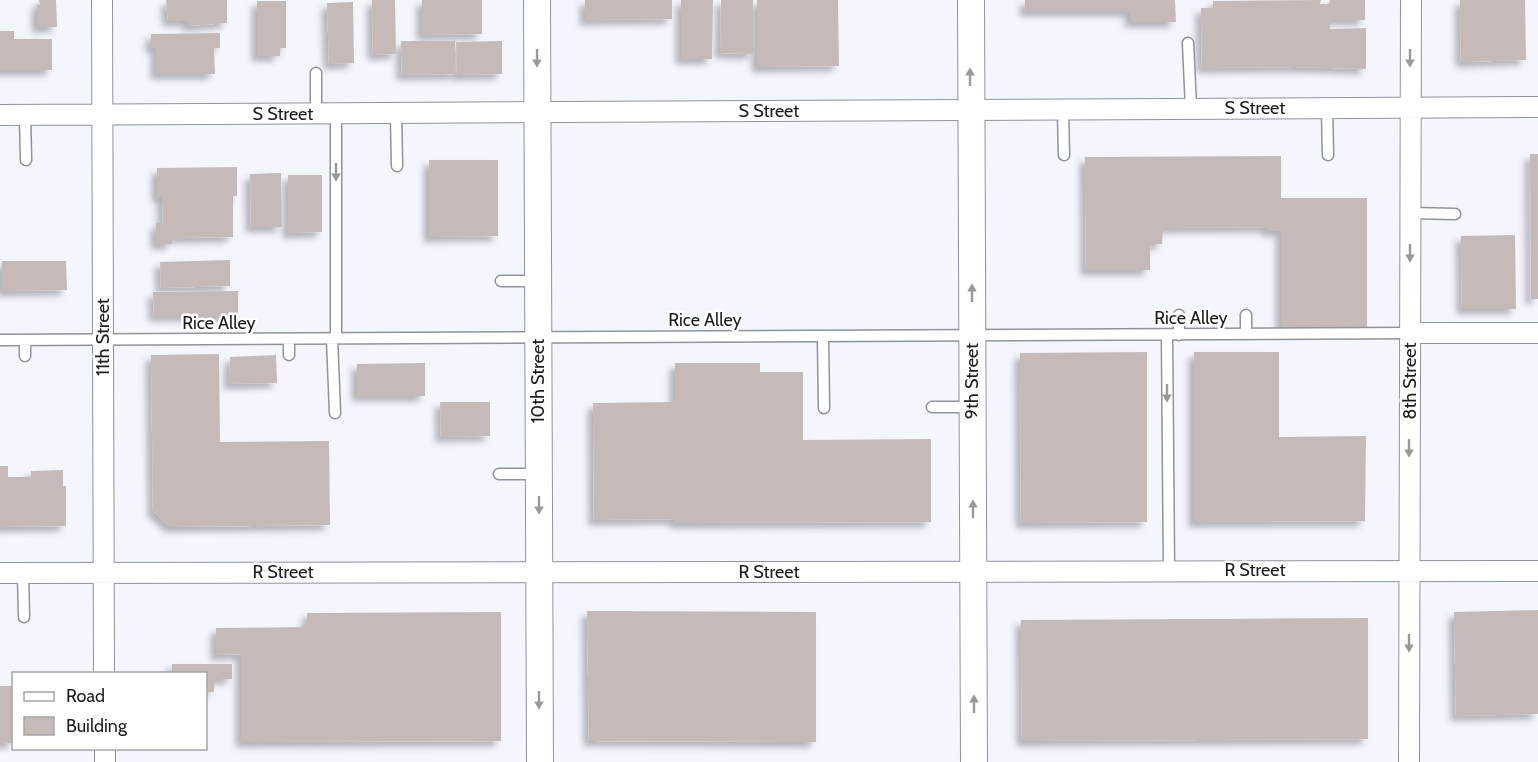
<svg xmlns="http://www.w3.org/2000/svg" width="1538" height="762" font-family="Cabin,sans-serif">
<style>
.building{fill:#c6bab9;filter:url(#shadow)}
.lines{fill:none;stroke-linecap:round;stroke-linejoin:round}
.service-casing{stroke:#91939c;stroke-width:13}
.minor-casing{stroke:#91939c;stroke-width:22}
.tertiary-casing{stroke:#91939c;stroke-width:28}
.service{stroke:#fff;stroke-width:10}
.minor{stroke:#fff;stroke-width:20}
.tertiary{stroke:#fff;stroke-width:26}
.oneway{fill:#99999b}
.labels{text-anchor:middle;stroke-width:5;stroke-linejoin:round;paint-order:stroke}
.street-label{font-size:18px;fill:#1d1d21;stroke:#fff}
</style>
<defs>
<filter id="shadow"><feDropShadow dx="-5.5" dy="5.5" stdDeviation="3" flood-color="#0004"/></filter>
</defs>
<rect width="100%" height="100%" fill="#f4f6fe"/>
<!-- building -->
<path class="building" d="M 39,0 L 56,0 L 57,27 L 37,27 L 37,4 L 40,5 Z
M 166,0 L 227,0 L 227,23 L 188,26 L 188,21 L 168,21 Z
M 372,0 L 395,0 L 396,54 L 373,55 Z
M 422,0 L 482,0 L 482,34 L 422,35 Z
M 585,0 L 672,0 L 672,19 L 585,20 Z
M 681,0 L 713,0 L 712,59 L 681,59 Z
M 721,0 L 753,0 L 753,54 L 720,53 Z
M 757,0 L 838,0 L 839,66 L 757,67 Z
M 1025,0 L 1175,0 L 1176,22 L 1130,22 L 1130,11 L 1025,11 Z
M 1321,0 L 1320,4 L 1329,4 L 1330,0 L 1365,0 L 1365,20 L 1330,20 L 1330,29 L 1366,28 L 1366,69 L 1295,67 L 1202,68 L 1201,8 L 1213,8 L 1213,1 Z
M 1460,0 L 1525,0 L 1526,60 L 1461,62 Z
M 257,1 L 286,1 L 286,48 L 280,48 L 280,56 L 257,56 Z
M 353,2 L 354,63 L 329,64 L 327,3 Z
M 0,31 L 14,31 L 14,39 L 52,39 L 52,70 L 0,70 Z
M 220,33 L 220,48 L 214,48 L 215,74 L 156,74 L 156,48 L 151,48 L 151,34 Z
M 401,41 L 455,41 L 456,74 L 402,75 Z
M 502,41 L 502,74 L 457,75 L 456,42 Z
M 1530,154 L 1538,154 L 1538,299 L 1531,299 Z
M 1281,156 L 1281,198 L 1367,198 L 1367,327 L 1281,327 L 1281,231 L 1267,231 L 1267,227 L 1163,228 L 1162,244 L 1150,244 L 1150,270 L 1086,270 L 1085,157 Z
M 429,160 L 498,160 L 498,236 L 429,237 Z
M 237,167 L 237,196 L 233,196 L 233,237 L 172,238 L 172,244 L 156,244 L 156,223 L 163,223 L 162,197 L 157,197 L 157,168 Z
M 281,173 L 282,227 L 251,227 L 250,174 Z
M 288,175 L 322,175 L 322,232 L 288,233 Z
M 1515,235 L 1516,309 L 1462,309 L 1461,236 Z
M 230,260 L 230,286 L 161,288 L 160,262 Z
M 2,261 L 66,261 L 67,290 L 2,291 Z
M 238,291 L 238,316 L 154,316 L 153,292 Z
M 1147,352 L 1147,522 L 1021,523 L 1020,353 Z
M 1194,352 L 1279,352 L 1279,437 L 1366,436 L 1365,521 L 1194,522 Z
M 219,354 L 220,442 L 329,441 L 330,525 L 171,527 L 153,511 L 151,355 Z
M 276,355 L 277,383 L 229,384 L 230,357 Z
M 425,363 L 425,396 L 357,396 L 357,364 Z
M 675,363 L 760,363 L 760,372 L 803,372 L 803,440 L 931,439 L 931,522 L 675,523 L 675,519 L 594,520 L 593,403 L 675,402 Z
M 440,402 L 490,402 L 490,436 L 441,437 Z
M 0,466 L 8,466 L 8,477 L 31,477 L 31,471 L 63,470 L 63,486 L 66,486 L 66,526 L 0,527 Z
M 1538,610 L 1538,714 L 1456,716 L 1454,612 Z
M 587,611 L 816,612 L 816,742 L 589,741 Z
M 501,612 L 501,741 L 241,742 L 241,654 L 216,655 L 216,628 L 307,627 L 307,613 Z
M 1368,618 L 1368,739 L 1022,741 L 1021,620 Z
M 172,664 L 232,664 L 232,679 L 214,679 L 214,692 L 206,692 L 206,674 L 172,674 Z
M 0,686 L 14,686 L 14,743 L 0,743 Z"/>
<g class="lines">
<!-- service casing -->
<g class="service-casing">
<path id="service" d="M 1188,43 L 1191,108
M 316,73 L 316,113
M 1327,108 L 1328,155
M 1063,110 L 1064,155
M 396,113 L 397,166
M 25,115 L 26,160
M 1410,213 L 1455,214
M 501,281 L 537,281
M 1179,315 L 1179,335
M 1246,334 L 1246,315
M 1167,335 L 1169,571
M 823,336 L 824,408
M 332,338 L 335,413
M 336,338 L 336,114
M 289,339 L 289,355
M 0,340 L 1410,333
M 25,356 L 25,340
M 932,407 L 972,407
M 499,474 L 539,474
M 23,573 L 24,617"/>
</g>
<!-- minor casing -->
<g class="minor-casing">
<path id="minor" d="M 102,0 L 104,674
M 0,115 L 1538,107
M 1410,333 L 1538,333
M 0,573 L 1538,571
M 105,748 L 105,762
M 1409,762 L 1411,0"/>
</g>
<!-- tertiary casing -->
<g class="tertiary-casing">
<path id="tertiary" d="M 537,0 L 540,762
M 971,0 L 974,762"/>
</g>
<!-- service -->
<use href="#service" class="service"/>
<!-- minor -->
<use href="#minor" class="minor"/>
<!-- tertiary -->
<use href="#tertiary" class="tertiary"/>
</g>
<!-- one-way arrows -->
<defs><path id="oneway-solid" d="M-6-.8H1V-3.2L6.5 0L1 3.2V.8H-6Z" transform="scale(1.5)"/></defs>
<g class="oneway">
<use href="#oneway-solid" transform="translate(537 58) rotate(90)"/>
<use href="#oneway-solid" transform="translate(1410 58) rotate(90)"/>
<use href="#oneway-solid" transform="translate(970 77) rotate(-90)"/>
<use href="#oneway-solid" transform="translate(336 172) rotate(90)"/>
<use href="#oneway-solid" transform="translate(1410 253) rotate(90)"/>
<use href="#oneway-solid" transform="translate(972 293) rotate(-90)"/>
<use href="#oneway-solid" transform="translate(1167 393) rotate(90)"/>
<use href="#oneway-solid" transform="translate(1409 448) rotate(90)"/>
<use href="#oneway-solid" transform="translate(539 505) rotate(90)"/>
<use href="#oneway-solid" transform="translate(973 509) rotate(-90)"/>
<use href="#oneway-solid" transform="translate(1409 643) rotate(90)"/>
<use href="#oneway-solid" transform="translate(539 700) rotate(90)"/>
<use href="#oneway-solid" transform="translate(974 704) rotate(-90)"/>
</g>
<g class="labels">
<!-- street labels -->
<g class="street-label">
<text x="1255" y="114">S Street</text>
<text x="769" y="117">S Street</text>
<text x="283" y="120">S Street</text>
<text x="1191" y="324">Rice Alley</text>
<text x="705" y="326">Rice Alley</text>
<text x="219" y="329">Rice Alley</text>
<text transform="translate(103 337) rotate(-90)" y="6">11th Street</text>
<text transform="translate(538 381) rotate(-90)" y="6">10th Street</text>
<text transform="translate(972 381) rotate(-90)" y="6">9th Street</text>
<text transform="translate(1410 381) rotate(-90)" y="6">8th Street</text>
<text x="1255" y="576">R Street</text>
<text x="283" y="578">R Street</text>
<text x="769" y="578">R Street</text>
</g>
</g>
<!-- legend -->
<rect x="12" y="672" width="195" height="78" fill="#ffffff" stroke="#a5a5a6" stroke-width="1.5"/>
<rect x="24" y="692" width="30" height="9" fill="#ffffff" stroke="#a5a5a6" stroke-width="1.5"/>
<text x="66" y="702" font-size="18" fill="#1d1d21">Road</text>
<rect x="24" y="717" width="30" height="18" fill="#c6bab9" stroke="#a5a5a6" stroke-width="1.5"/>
<text x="66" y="732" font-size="18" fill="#1d1d21">Building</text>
</svg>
